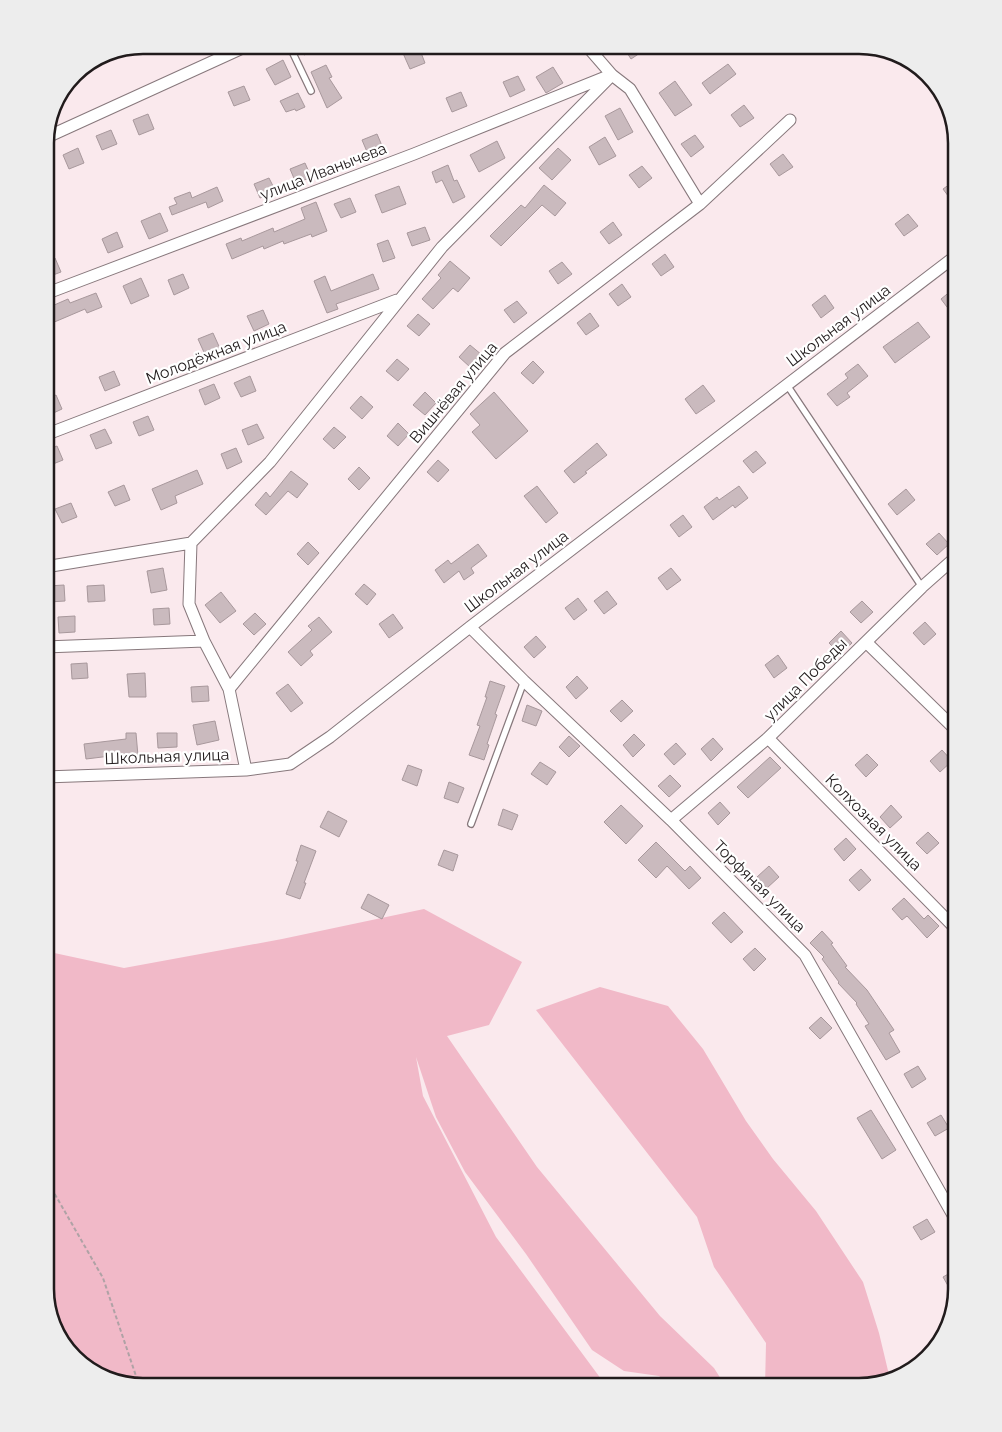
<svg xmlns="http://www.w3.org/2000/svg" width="1002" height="1432" font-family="Raleway,sans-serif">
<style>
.green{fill:#f1b9c8}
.building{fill:#cababe;stroke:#a8989c}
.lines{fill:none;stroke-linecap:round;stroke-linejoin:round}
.lane-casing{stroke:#87787c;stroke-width:8}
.street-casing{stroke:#87787c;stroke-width:13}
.path{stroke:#afa2a5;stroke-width:2;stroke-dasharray:4 2.5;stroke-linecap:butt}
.lane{stroke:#fff;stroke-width:5.5}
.street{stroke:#fff;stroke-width:11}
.labels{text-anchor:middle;stroke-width:4.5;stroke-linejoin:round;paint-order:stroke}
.street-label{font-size:16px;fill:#211b1c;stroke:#fff}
.rim{fill:none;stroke:#211b1c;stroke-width:2.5}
</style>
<rect width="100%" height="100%" fill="#fae9ed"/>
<!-- green -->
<path class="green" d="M 424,909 L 522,962 L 489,1025 L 447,1036 L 537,1167 L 660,1316 L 714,1368 L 726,1387 L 673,1387 L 659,1376 L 624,1371 L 592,1350 L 526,1254 L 465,1172 L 436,1117 L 416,1057 L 423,1096 L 496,1237 L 607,1387 L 137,1387 L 94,1374 L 58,1338 L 45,1289 L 45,951 L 124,968 L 282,939 Z
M 600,987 L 668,1006 L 703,1049 L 746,1121 L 773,1159 L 816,1211 L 863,1282 L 879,1333 L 890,1379 L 859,1387 L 765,1387 L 766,1343 L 714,1267 L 697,1217 L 536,1010 Z"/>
<!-- building -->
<path class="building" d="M 299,45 L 328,45 L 304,55 Z
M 418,45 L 425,63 L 410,69 L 402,51 Z
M 622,45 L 652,45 L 631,59 Z
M 283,60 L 291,77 L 275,85 L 266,69 Z
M 728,64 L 736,74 L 710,94 L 702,83 Z
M 326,65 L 332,77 L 329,78 L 342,98 L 327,108 L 311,72 Z
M 553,67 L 563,83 L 546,93 L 536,77 Z
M 518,76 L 525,90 L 510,97 L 503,82 Z
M 675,81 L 692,105 L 675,116 L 659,93 Z
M 244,86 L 250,100 L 234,106 L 228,92 Z
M 461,92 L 467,106 L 452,112 L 446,98 Z
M 298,93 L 305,107 L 296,111 L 295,109 L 286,112 L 280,101 Z
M 744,105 L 754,118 L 740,127 L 731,115 Z
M 620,108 L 633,132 L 618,140 L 605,116 Z
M 148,114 L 154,129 L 139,135 L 133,120 Z
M 111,130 L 117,144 L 102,150 L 96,136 Z
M 377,134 L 383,148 L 368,154 L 362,140 Z
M 695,135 L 704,147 L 691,157 L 681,144 Z
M 605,137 L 616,156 L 599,165 L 589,147 Z
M 497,141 L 505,158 L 479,172 L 470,155 Z
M 78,148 L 84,163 L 69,169 L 63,155 Z
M 558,148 L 571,160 L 552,180 L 539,168 Z
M 783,154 L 793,167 L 779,176 L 770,164 Z
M 305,163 L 309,172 L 305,174 L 307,179 L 296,183 L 290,169 Z
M 448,165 L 454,181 L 457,180 L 465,197 L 453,203 L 442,180 L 436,183 L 432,172 Z
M 642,166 L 652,178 L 639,188 L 629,175 Z
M 269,178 L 276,192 L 260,198 L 254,184 Z
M 957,179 L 957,208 L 943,189 Z
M 544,185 L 566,203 L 555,216 L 542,205 L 501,246 L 490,236 L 521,205 L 525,208 Z
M 399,186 L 406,204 L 382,213 L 375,195 Z
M 217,187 L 223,201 L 208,208 L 206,202 L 172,215 L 169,207 L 177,204 L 174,198 L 190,192 L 192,198 Z
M 350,198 L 356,212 L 341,218 L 334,204 Z
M 316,202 L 327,231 L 312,237 L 311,234 L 284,244 L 283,241 L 264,249 L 263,246 L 232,259 L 226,244 L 241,238 L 242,241 L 273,228 L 274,232 L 305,219 L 301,208 Z
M 160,213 L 168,231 L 149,239 L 141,221 Z
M 908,214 L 918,226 L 904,236 L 895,224 Z
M 613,222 L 622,235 L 609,244 L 600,232 Z
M 425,227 L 430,240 L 412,246 L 407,233 Z
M 117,232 L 123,247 L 108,253 L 102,239 Z
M 388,240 L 395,258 L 383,262 L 377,244 Z
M 665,254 L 674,267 L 661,276 L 652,264 Z
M 55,258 L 61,272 L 45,278 L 45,262 Z
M 450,261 L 470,278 L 458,292 L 453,288 L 433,309 L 422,299 L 441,278 L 438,275 Z
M 562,262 L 572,274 L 558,284 L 549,271 Z
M 183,274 L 189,288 L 174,295 L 168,280 Z
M 373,274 L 379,289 L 336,304 L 338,309 L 327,313 L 314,281 L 325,276 L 331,291 Z
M 141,278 L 149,296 L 131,304 L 123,286 Z
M 622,284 L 631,297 L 618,306 L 609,294 Z
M 957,286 L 957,306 L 950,311 L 941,299 Z
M 96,293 L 102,307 L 87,313 L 85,309 L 45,326 L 45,309 L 68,299 L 70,303 Z
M 825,295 L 834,308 L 821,318 L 812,305 Z
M 517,301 L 527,313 L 514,323 L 504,310 Z
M 263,310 L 269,324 L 254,331 L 247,316 Z
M 590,313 L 599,326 L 586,335 L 577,323 Z
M 418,314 L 430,324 L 419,336 L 407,326 Z
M 918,322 L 930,337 L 895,363 L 883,347 Z
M 213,333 L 222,353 L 207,359 L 198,339 Z
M 470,345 L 482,355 L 470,367 L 459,357 Z
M 397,359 L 409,369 L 398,381 L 386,371 Z
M 533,361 L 544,372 L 533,384 L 521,373 Z
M 858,364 L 868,376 L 847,393 L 850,397 L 837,406 L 827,394 L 848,378 L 845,374 Z
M 114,371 L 120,385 L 105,391 L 99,377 Z
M 250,376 L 256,391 L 241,397 L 234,383 Z
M 214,384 L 220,398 L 205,405 L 199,390 Z
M 703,385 L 715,401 L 696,414 L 685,399 Z
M 425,392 L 436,403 L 425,415 L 413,405 Z
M 494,392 L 528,431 L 496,459 L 472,432 L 480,425 L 470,414 Z
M 56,395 L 62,409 L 47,416 L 45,411 L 45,400 Z
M 361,396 L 373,407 L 362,419 L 350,408 Z
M 148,416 L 154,430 L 139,436 L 133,422 Z
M 398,423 L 409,434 L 398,446 L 387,436 Z
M 257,424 L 264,438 L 248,445 L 242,430 Z
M 334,427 L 346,437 L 334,449 L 323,439 Z
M 105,429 L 112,443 L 96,449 L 90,435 Z
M 597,443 L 607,455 L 585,472 L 587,473 L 574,483 L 564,471 Z
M 57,446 L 63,460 L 48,466 L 45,459 L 45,451 Z
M 236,448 L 242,462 L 227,469 L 221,454 Z
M 756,451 L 766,463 L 753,473 L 743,461 Z
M 438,460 L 449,470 L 438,482 L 427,472 Z
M 359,467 L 370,478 L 359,490 L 348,479 Z
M 197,470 L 203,484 L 175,496 L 177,503 L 161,510 L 152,489 Z
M 291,471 L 308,484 L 297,498 L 288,491 L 266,515 L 255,505 L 266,492 L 270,497 Z
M 124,485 L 130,500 L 115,506 L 108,492 Z
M 537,486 L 558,513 L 546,523 L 524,496 Z
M 739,486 L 748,498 L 735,508 L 733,505 L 713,520 L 704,507 L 717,497 L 719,500 Z
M 906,489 L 915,500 L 897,515 L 888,504 Z
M 71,503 L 77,517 L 62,523 L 55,509 Z
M 683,515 L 692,527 L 679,537 L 670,525 Z
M 939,533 L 949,544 L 937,555 L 926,544 Z
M 308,542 L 319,553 L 308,565 L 297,554 Z
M 478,544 L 487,556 L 471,568 L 474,573 L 464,580 L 459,571 L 444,583 L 435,570 L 448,560 L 451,564 Z
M 163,568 L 167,590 L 151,593 L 147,571 Z
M 671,568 L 681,580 L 667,590 L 658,578 Z
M 364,584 L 376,594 L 367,605 L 355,594 Z
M 64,585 L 65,601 L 49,602 L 48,586 Z
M 104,585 L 105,601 L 88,602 L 87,586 Z
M 607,591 L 617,604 L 604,614 L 594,601 Z
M 221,592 L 236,611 L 220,623 L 205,605 Z
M 578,598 L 587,610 L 574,620 L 565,608 Z
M 862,601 L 873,612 L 861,623 L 850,612 Z
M 169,608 L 170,624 L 154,625 L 153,609 Z
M 255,613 L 266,624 L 254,635 L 243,624 Z
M 393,614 L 403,628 L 389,638 L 379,624 Z
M 75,616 L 75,632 L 59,633 L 58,617 Z
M 319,617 L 332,632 L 310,651 L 313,655 L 301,666 L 288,652 L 312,630 L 308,626 Z
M 925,622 L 936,634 L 924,645 L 913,633 Z
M 841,631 L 852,643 L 840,654 L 829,643 Z
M 536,636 L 546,647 L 534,658 L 524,647 Z
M 778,655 L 787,668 L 774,678 L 765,665 Z
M 87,663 L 88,678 L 72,679 L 71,664 Z
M 145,673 L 146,697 L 129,697 L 127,674 Z
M 577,676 L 588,688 L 576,699 L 566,687 Z
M 490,681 L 505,686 L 495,714 L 497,715 L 487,744 L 489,745 L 484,760 L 469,755 L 480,726 L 477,725 L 487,697 L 485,697 Z
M 288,684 L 303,703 L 291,712 L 276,693 Z
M 208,686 L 209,701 L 192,702 L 191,687 Z
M 622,700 L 633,711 L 621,722 L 610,711 Z
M 527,705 L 542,711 L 536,726 L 522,721 Z
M 215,721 L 219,740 L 197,745 L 193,725 Z
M 126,733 L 136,733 L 138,756 L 128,757 L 127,754 L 86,759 L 84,744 L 126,739 Z
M 157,733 L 177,733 L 177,747 L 158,748 Z
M 634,734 L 645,745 L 633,757 L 623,745 Z
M 569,736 L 580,746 L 569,757 L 559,747 Z
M 713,738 L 723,749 L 711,761 L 701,749 Z
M 676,743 L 686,754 L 674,765 L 664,754 Z
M 942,750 L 952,761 L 940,772 L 930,761 Z
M 867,754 L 878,765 L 866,777 L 855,765 Z
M 770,757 L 781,768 L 748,798 L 737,787 Z
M 540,762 L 556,772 L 547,785 L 531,774 Z
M 408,765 L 422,770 L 417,786 L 402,780 Z
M 670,775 L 681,786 L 669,797 L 658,786 Z
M 449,782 L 464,788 L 458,803 L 444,798 Z
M 720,802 L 730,813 L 718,825 L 708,813 Z
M 621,805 L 643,826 L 626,844 L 604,822 Z
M 891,805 L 902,817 L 890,828 L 880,817 Z
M 503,809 L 518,815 L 512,830 L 498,825 Z
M 328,811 L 347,821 L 339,837 L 320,827 Z
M 928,832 L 939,843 L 927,854 L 916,843 Z
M 846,838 L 856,849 L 844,861 L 834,849 Z
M 656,842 L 685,871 L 690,866 L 701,878 L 689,889 L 667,866 L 656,878 L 638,860 Z
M 301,845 L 316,851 L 304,883 L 306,883 L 300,899 L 286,894 L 298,861 L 296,861 Z
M 444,850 L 458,855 L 453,871 L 438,865 Z
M 769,866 L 779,877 L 767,888 L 757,877 Z
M 861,869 L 871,880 L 859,891 L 849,880 Z
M 368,894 L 389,905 L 382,919 L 361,908 Z
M 904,898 L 924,919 L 928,915 L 939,926 L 927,938 L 907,916 L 902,920 L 892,909 Z
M 724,912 L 743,932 L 731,943 L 712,923 Z
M 822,931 L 833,943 L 831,944 L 847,966 L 845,967 L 867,990 L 894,1030 L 889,1033 L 900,1052 L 886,1060 L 865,1026 L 869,1024 L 856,1004 L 857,1003 L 838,983 L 839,982 L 822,959 L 824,957 L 810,943 Z
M 755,948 L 766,959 L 754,971 L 743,959 Z
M 821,1017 L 832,1028 L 820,1039 L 809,1028 Z
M 918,1066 L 926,1079 L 912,1088 L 904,1074 Z
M 871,1110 L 896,1150 L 882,1159 L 857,1118 Z
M 941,1115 L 949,1128 L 935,1136 L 927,1123 Z
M 927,1219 L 935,1232 L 921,1240 L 913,1227 Z
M 957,1269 L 957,1287 L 951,1291 L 943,1277 Z"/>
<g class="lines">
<!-- lane casing -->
<g class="lane-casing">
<path id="lane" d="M 289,45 L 311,91
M 787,385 L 922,587
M 471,824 L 524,681"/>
</g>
<!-- street casing -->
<g class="street-casing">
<path id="street" d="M 586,45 L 612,75 L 630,89 L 700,204
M 45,138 L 249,45
M 45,294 L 414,154 L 608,76
M 45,435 L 397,300
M 45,567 L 191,543
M 470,627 L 524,681 L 671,820 L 805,955 L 957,1222
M 866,642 L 957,731
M 45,647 L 204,641
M 229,689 L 505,353 L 700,204 L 790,120
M 768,738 L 957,930
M 246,770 L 229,689 L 204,641 L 189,604 L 191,543 L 270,462 L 442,247 L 612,75
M 45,777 L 246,770 L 290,764 L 330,737 L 470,627 L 957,255
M 671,820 L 768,738 L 922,587 L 957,556"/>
</g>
<!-- path -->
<path class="path" d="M 45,1177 L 103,1278 L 136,1376 L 143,1387"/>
<!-- lane -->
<use href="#lane" class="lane"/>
<!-- street -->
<use href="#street" class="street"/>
</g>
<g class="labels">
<!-- street labels -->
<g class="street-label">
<text transform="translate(323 171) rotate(-21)" y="6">улица Иванычева</text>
<text transform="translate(838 325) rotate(-37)" y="6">Школьная улица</text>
<text transform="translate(216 352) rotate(-21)" y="6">Молодёжная улица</text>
<text transform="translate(453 392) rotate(-50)" y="6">Вишнёвая улица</text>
<text transform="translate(516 571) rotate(-37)" y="6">Школьная улица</text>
<text transform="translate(805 679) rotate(-45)" y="6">улица Победы</text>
<text transform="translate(167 756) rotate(-2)" y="6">Школьная улица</text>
<text transform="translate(874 822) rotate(45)" y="6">Колхозная улица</text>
<text transform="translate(760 886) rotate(45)" y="6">Торфяная улица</text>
</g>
</g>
<!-- crop -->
<path d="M0 0H1002V1432H0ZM143 54H859A89 89 0 0 1 948 143V1289A89 89 0 0 1 859 1378H143A89 89 0 0 1 54 1289V143A89 89 0 0 1 143 54Z" fill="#ededed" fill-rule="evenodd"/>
<path class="rim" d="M143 54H859A89 89 0 0 1 948 143V1289A89 89 0 0 1 859 1378H143A89 89 0 0 1 54 1289V143A89 89 0 0 1 143 54Z"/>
</svg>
